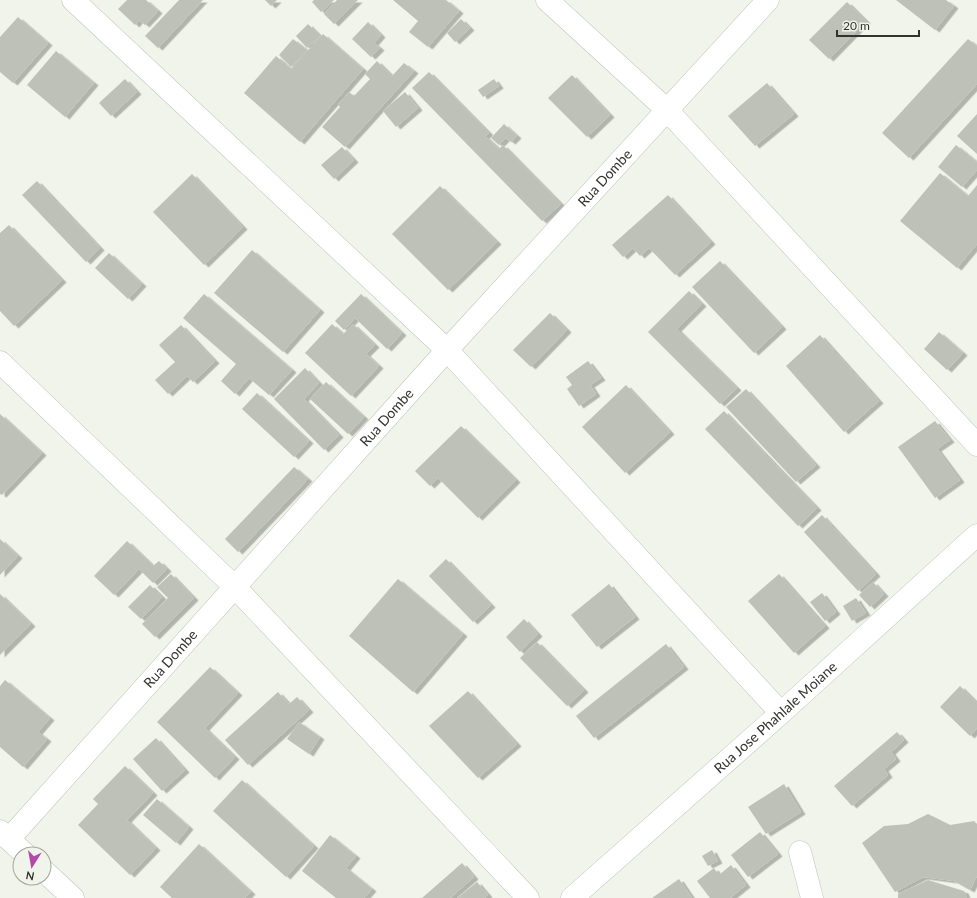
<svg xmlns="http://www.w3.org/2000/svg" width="977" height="898" font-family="Lato,sans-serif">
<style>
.building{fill:#bec1b8;filter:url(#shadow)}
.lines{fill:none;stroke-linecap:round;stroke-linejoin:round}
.minor-casing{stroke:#c1c4ba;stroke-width:23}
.minor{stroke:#fff;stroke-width:22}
.labels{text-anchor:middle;stroke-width:4;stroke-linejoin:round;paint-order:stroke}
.street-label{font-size:14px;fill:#32332f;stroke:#f1f4ea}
</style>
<defs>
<filter id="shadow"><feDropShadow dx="4.5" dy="2.5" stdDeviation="0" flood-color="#0004"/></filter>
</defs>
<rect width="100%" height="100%" fill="#f1f4ea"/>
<!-- building -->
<path class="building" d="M 127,0 L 146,0 L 158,11 L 145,25 L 139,20 L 135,25 L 118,9 Z
M 179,0 L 203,0 L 158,48 L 145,36 Z
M 265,0 L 277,0 L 271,6 Z
M 314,0 L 334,0 L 321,12 L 312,2 Z
M 337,0 L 358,0 L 334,24 L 324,14 Z
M 393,0 L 446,0 L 459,11 L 428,47 L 409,32 L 418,21 Z
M 896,0 L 946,0 L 954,6 L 935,30 Z
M 847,2 L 866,21 L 829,59 L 809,40 Z
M 18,17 L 48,43 L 13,83 L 0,72 L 0,37 Z
M 461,19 L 470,28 L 455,42 L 447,33 Z
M 368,22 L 381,35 L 374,43 L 380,48 L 371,57 L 352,39 Z
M 308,24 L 320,36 L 307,48 L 296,36 Z
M 323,34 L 363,69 L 300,142 L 244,93 L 276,56 L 291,69 Z
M 293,39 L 307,50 L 291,67 L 279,55 Z
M 968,39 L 977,46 L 977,84 L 909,158 L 882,133 Z
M 56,51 L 94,83 L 65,117 L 27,85 Z
M 377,61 L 392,76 L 404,63 L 414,71 L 345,147 L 322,127 L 340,107 L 338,105 L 349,92 L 354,96 L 370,79 L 365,74 Z
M 429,72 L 489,133 L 485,136 L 499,149 L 503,145 L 561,204 L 542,221 L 412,88 Z
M 572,75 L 610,115 L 587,137 L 548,98 Z
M 125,79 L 137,92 L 111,116 L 99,103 Z
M 494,79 L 499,86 L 483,97 L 478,90 Z
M 767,83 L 794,114 L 755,146 L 728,116 Z
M 405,92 L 418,108 L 396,127 L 383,111 Z
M 977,114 L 977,154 L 957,136 Z
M 504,124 L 517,136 L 511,142 L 506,138 L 499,145 L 491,138 Z
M 956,145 L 977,162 L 977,170 L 962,187 L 938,167 Z
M 342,147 L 354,160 L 334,179 L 321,165 Z
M 940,173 L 968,196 L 977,185 L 977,244 L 957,268 L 900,221 Z
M 192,174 L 243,227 L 204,265 L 153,212 Z
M 37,181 L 100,248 L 86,262 L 22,195 Z
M 440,186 L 497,242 L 448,290 L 392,234 Z
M 668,195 L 711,242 L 675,275 L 649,248 L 640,256 L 633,248 L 623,257 L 612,245 Z
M 9,225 L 62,280 L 14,326 L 0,311 L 0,233 Z
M 252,250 L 320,310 L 283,352 L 214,293 Z
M 109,253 L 142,284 L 128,299 L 95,268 Z
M 720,261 L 782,327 L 754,353 L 692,287 Z
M 689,291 L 702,304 L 677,329 L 737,388 L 720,404 L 648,332 Z
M 204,294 L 292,370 L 269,395 L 249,378 L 235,394 L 221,381 L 236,364 L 183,318 Z
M 361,294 L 402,333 L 387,349 L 355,318 L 344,330 L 335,321 Z
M 550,313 L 567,330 L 531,367 L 513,350 Z
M 332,324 L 343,334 L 353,324 L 375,345 L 366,354 L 379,366 L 351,396 L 305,353 Z
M 181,325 L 215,361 L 193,382 L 187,376 L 168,394 L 155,380 L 175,362 L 159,345 Z
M 939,332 L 963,353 L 947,370 L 924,349 Z
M 820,335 L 879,401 L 844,432 L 786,366 Z
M 588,361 L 601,378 L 590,385 L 596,394 L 579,406 L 567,389 L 572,385 L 566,377 Z
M 305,368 L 319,383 L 304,399 L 339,435 L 324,450 L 274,399 Z
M 326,382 L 364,417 L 348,434 L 310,399 Z
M 626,385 L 670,432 L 625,473 L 582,427 Z
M 746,389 L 816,465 L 796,482 L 726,407 Z
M 257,393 L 309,441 L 294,457 L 242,409 Z
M 724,411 L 817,508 L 798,526 L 705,429 Z
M 0,414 L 42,453 L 2,495 L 0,494 Z
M 935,421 L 950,440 L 937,449 L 960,480 L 935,498 L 898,447 Z
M 461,426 L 516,480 L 478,518 L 438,478 L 430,486 L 415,471 Z
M 294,467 L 308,479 L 238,552 L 225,539 Z
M 822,515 L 876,574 L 858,591 L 804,532 Z
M 0,539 L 18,556 L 0,575 Z
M 127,541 L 153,566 L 159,561 L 167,569 L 153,583 L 139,569 L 114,595 L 94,576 Z
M 446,559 L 491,605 L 473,622 L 429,576 Z
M 171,574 L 194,598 L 155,637 L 142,624 L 168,598 L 157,587 Z
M 779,574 L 825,626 L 794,653 L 748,601 Z
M 398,579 L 463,634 L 413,692 L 349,636 Z
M 873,582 L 884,594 L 870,607 L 859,595 Z
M 609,584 L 635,617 L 597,647 L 571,615 Z
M 150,585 L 162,597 L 141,619 L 128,607 Z
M 822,593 L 836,612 L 825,621 L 810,602 Z
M 0,594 L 31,624 L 0,655 Z
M 856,598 L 866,613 L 852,621 L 843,606 Z
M 524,619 L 538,634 L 520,652 L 506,637 Z
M 537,642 L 584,690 L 567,706 L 520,658 Z
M 666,644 L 684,667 L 594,738 L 576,716 Z
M 210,667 L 238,693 L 205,728 L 235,757 L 215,778 L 157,722 Z
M 5,680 L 50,718 L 38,732 L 47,739 L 23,767 L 0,747 L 0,686 Z
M 960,686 L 977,703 L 977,728 L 970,736 L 940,707 Z
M 468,691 L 517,744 L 478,778 L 429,726 Z
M 278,692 L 289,704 L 297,697 L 309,710 L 248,765 L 225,740 Z
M 299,722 L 320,737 L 309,754 L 287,739 Z
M 897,732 L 904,740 L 891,752 L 896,759 L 884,769 L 888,775 L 852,806 L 834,786 Z
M 156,738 L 185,770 L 162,791 L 133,759 Z
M 125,766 L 153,793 L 127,820 L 156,848 L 130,875 L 78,825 L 98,804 L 93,799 Z
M 242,780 L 314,846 L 286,877 L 213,811 Z
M 784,784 L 801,812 L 766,834 L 748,807 Z
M 157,799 L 189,827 L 176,843 L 143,815 Z
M 928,814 L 950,825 L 974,821 L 977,824 L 977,876 L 970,890 L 954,881 L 923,877 L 895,892 L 862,843 L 884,826 L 908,824 Z
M 760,832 L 778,854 L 748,877 L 731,855 Z
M 330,835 L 356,856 L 346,868 L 372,889 L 364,898 L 336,898 L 302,871 Z
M 199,844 L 251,892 L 245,898 L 172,898 L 160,887 Z
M 712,850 L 718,861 L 708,866 L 702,856 Z
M 462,863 L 474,877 L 450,898 L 422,898 Z
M 731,865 L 746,885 L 730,898 L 710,898 L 697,881 L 714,868 L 719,875 Z
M 679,879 L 692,898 L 652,898 Z
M 928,880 L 964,891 L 967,898 L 898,898 L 898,894 Z
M 477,882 L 488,895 L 485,898 L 457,898 Z"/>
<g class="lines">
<!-- minor casing -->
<g class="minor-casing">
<g id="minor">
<path d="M 73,0 L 447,350 L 781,713"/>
<path d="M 547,0 L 666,109 L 977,445"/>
<path d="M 0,362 L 234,586 L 528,898"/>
<path d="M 0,831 L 25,854"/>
<path id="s1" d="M 9,839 L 447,350 L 768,0"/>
<path d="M 800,852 L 812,898"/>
<path d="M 44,871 L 73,898"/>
<path id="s2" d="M 572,898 L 781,713 L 977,535"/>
</g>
</g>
<!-- minor -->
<use href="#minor" class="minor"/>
</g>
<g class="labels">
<!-- street labels -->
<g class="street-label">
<text dy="5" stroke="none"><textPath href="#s1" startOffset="890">Rua Dombe</textPath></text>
<text dy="5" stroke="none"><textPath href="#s1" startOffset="566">Rua Dombe</textPath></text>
<text dy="5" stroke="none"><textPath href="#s1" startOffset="242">Rua Dombe</textPath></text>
<text dy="5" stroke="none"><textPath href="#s2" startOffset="272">Rua Jose Phahlale Moiane</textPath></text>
</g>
</g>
<!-- north arrow -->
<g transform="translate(32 866) rotate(191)"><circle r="19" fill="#f1f4ea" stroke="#a5a79f"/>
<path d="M0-3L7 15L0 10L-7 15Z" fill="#b549a8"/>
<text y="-6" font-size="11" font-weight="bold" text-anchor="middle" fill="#32332f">N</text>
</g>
<!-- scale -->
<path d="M837 30v6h82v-6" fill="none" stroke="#32332f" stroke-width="2"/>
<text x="843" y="30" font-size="12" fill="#32332f" stroke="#f1f4ea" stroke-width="3" paint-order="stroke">20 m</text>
</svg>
